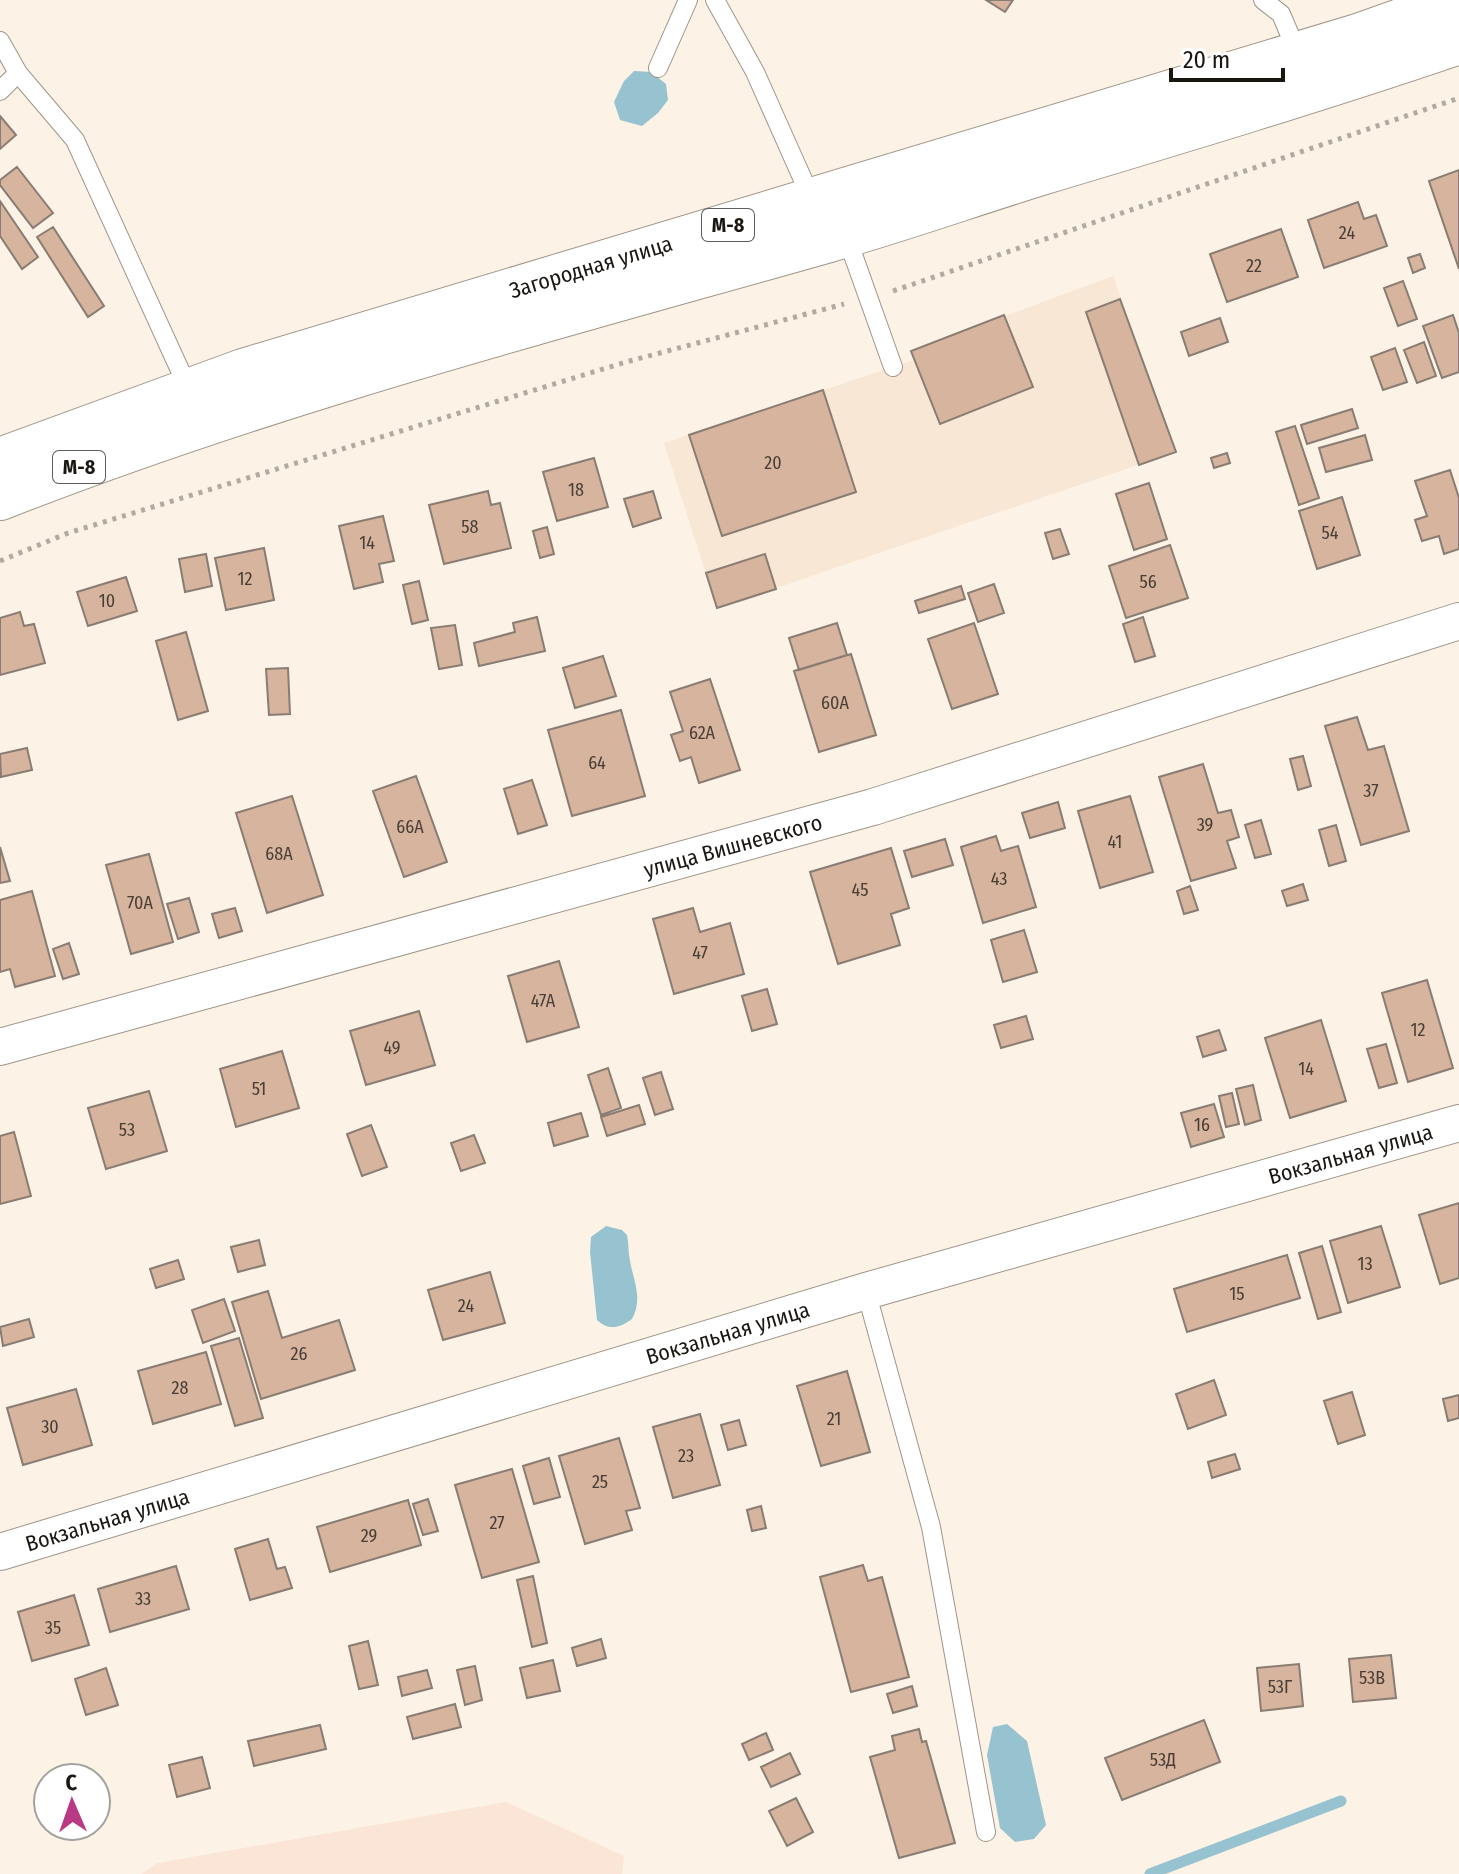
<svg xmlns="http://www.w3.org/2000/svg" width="1459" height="1874" font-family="'Fira Sans Condensed',sans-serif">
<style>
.built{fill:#f7e7d4}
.industrial{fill:#fae5d7}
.water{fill:#97c3d0}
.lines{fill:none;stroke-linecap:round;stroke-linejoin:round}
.stream{stroke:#97c3d0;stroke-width:11}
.building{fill:#d6b49d;stroke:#897c73;stroke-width:2}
.lane-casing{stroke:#9f9589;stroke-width:20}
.street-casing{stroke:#9f9589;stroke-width:38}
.highway-casing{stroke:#9f9589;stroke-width:46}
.path{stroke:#b2aaa0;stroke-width:5;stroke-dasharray:4 6;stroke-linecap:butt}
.lane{stroke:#fff;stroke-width:18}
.street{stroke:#fff;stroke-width:36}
.highway{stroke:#fff;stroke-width:44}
.labels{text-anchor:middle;stroke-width:8;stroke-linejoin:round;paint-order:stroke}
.number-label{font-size:18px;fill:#493e35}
.shield{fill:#fff;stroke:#5f5c59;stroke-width:2}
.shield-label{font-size:20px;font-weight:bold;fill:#1a1612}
.street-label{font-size:22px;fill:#1a1612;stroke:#fff}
</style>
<rect width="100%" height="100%" fill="#fcf2e5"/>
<!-- built -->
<path class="built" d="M 1113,276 L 1176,452 L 717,608 L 664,443 L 914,360 L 911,351 Z"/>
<!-- industrial -->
<path class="industrial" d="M 506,1802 L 624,1856 L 622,1874 L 141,1874 L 158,1863 Z"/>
<!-- water -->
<path class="water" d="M 634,71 L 651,72 L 666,84 L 668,100 L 658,113 L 642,126 L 620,120 L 614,102 L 624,81 Z
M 606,1226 L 622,1230 L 627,1235 C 629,1244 628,1253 630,1261 C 634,1283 643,1298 632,1319 C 620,1328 609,1331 597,1320 L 590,1252 L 591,1237 Z
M 1007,1724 L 1027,1741 L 1046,1825 L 1034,1839 L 1015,1842 L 1000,1828 L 987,1755 L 993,1727 Z"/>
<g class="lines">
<!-- stream -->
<path class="stream" d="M 1150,1874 L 1341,1801"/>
</g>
<!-- building -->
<path class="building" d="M 986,0 L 1013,0 L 1005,12 Z
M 0,116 L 16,135 L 0,149 Z
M 17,167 L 53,213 L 33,228 L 0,185 L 0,180 Z
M 1459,170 L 1459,269 L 1429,181 Z
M 0,201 L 38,257 L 22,269 L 0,236 Z
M 1358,202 L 1364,219 L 1376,215 L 1387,246 L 1324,268 L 1308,220 Z
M 53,227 L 104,306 L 88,317 L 37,237 Z
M 1281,229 L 1298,277 L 1227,302 L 1210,254 Z
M 1420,254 L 1425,268 L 1413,273 L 1408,258 Z
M 1403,281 L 1417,319 L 1398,326 L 1384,288 Z
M 1120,299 L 1176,452 L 1139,465 L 1086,312 Z
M 1004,315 L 1033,387 L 940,424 L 911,351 Z
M 1453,315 L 1459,333 L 1459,372 L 1442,378 L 1423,326 Z
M 1220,318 L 1228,342 L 1189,356 L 1181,332 Z
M 1424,342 L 1436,376 L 1417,383 L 1404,350 Z
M 1395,348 L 1407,382 L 1383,390 L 1371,357 Z
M 823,390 L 856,492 L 722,536 L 689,435 Z
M 1352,409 L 1358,428 L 1307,444 L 1301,425 Z
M 1295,426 L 1319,498 L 1299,505 L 1276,432 Z
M 1365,435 L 1372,460 L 1326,472 L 1319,448 Z
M 1227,453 L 1230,463 L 1214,468 L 1211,458 Z
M 594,458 L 608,507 L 557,521 L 543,472 Z
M 1450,470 L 1459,498 L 1459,549 L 1444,554 L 1439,536 L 1422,541 L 1415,520 L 1427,516 L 1415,481 Z
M 1149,483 L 1167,539 L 1134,550 L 1116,494 Z
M 488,491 L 491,505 L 500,503 L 511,548 L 444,564 L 429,505 Z
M 653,491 L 661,518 L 633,527 L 624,499 Z
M 1342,497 L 1360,555 L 1317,569 L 1299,511 Z
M 383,516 L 394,561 L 379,564 L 383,582 L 354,589 L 339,526 Z
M 547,527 L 554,554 L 540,558 L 533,531 Z
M 1060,529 L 1069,554 L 1053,559 L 1045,533 Z
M 1170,545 L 1188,598 L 1126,618 L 1109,566 Z
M 264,548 L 274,600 L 226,610 L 215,558 Z
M 206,554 L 212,586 L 185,592 L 179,559 Z
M 765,554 L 776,589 L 717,608 L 706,573 Z
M 126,577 L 137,611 L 88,626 L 77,592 Z
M 419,581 L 428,620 L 412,624 L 403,585 Z
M 994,584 L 1004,613 L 978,622 L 968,593 Z
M 961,586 L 965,599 L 919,613 L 915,601 Z
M 20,612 L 24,626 L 34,624 L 45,663 L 0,675 L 0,618 Z
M 537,617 L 545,651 L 479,666 L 474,643 L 515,632 L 513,623 Z
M 1143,617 L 1155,656 L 1135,662 L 1123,624 Z
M 837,623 L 847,655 L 799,670 L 789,638 Z
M 974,623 L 998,694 L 952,709 L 928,639 Z
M 455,625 L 462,665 L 439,669 L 431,628 Z
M 186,632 L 208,711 L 178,720 L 156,641 Z
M 851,654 L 876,735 L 819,752 L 794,671 Z
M 603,656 L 616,696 L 575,708 L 563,668 Z
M 288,668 L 290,714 L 269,715 L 266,669 Z
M 710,679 L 740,770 L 699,783 L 691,757 L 680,761 L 671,735 L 683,731 L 670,692 Z
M 621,710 L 645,796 L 572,816 L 548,730 Z
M 1357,717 L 1368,750 L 1384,746 L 1409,831 L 1361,845 L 1325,726 Z
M 27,748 L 32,770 L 1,777 L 0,754 Z
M 1303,756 L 1311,786 L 1298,790 L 1290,759 Z
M 1203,764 L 1218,813 L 1231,810 L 1239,837 L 1227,841 L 1236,868 L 1191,881 L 1159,777 Z
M 416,776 L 447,862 L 404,877 L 373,791 Z
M 532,780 L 547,825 L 518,834 L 504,789 Z
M 292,796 L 323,895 L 267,913 L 236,813 Z
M 1130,796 L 1153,872 L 1100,888 L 1078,811 Z
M 1058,802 L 1065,828 L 1030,838 L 1022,813 Z
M 1261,820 L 1271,854 L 1255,858 L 1245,825 Z
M 1336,825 L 1346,861 L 1329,866 L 1319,830 Z
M 996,836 L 1001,851 L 1018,846 L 1036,907 L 983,923 L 961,847 Z
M 945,839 L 953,865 L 912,877 L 904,851 Z
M 0,847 L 10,881 L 0,883 Z
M 891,848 L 909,908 L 891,914 L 900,945 L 838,964 L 810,872 Z
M 149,854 L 173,942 L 131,954 L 106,865 Z
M 1303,884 L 1308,900 L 1287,906 L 1282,891 Z
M 1190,886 L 1198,910 L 1184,914 L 1177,891 Z
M 32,891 L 55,976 L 15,987 L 10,969 L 0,972 L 0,900 Z
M 189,898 L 199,932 L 178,939 L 167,904 Z
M 235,908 L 242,931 L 219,938 L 212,914 Z
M 693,908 L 700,932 L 730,923 L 744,974 L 674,994 L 653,919 Z
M 1024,930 L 1037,972 L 1003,982 L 991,940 Z
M 69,943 L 79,974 L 63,979 L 53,949 Z
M 559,961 L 579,1027 L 527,1042 L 508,976 Z
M 1427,980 L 1453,1068 L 1408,1082 L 1382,993 Z
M 767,989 L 777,1024 L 752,1031 L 742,996 Z
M 419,1011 L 435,1065 L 366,1085 L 350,1031 Z
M 1026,1016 L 1033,1039 L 1001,1048 L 994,1025 Z
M 1321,1020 L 1346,1101 L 1290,1118 L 1265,1038 Z
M 1219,1030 L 1226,1050 L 1203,1057 L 1197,1037 Z
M 1386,1044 L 1397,1083 L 1379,1088 L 1367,1049 Z
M 282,1051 L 299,1108 L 236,1127 L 220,1069 Z
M 608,1068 L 621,1108 L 601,1115 L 588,1075 Z
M 661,1072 L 673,1109 L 655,1115 L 643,1078 Z
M 1253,1085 L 1261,1120 L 1245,1125 L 1236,1089 Z
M 149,1091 L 167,1151 L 106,1169 L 88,1108 Z
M 1232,1093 L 1239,1124 L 1226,1127 L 1219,1096 Z
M 1214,1104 L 1224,1137 L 1191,1147 L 1181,1113 Z
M 639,1105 L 645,1124 L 607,1136 L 601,1117 Z
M 581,1113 L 588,1136 L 554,1146 L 548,1123 Z
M 371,1125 L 387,1167 L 362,1176 L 347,1134 Z
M 14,1132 L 31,1196 L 0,1204 L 0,1136 Z
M 474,1135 L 485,1163 L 461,1171 L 451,1143 Z
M 1459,1203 L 1459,1278 L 1440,1284 L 1419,1215 Z
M 1381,1226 L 1400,1287 L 1348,1303 L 1330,1241 Z
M 259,1240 L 265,1265 L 238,1272 L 231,1247 Z
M 1322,1246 L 1341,1312 L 1318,1319 L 1299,1253 Z
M 1287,1255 L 1300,1298 L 1187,1332 L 1174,1289 Z
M 178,1260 L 184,1279 L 156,1288 L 150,1269 Z
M 490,1272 L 505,1323 L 443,1340 L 428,1290 Z
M 268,1291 L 282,1338 L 339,1320 L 355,1370 L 261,1399 L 232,1302 Z
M 224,1299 L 235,1331 L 203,1343 L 192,1310 Z
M 29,1319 L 34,1337 L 3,1346 L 0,1327 Z
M 239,1338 L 263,1418 L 235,1426 L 211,1346 Z
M 206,1352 L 221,1404 L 153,1424 L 138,1371 Z
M 847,1371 L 870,1452 L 821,1466 L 797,1386 Z
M 1214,1380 L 1226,1415 L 1188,1429 L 1176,1394 Z
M 76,1389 L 92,1445 L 23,1465 L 7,1408 Z
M 1352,1392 L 1365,1435 L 1338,1444 L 1324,1401 Z
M 1459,1395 L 1459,1418 L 1448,1421 L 1443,1399 Z
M 700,1414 L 720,1485 L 673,1498 L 653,1427 Z
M 739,1420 L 746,1445 L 728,1450 L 721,1425 Z
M 619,1438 L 640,1508 L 626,1511 L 632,1530 L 585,1544 L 559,1456 Z
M 1235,1454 L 1240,1469 L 1212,1478 L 1208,1462 Z
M 549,1458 L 560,1497 L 534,1504 L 523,1466 Z
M 512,1469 L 539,1562 L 482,1578 L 455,1485 Z
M 428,1499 L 438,1531 L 423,1535 L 413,1504 Z
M 408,1500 L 421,1545 L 330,1572 L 317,1527 Z
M 761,1506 L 766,1528 L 752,1531 L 747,1510 Z
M 268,1539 L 277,1569 L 285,1567 L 292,1588 L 250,1600 L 235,1549 Z
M 863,1565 L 868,1581 L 882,1577 L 909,1677 L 851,1692 L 820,1577 Z
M 176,1566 L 189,1609 L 110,1632 L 98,1589 Z
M 533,1576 L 547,1643 L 532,1647 L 517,1580 Z
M 74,1595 L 89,1645 L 32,1661 L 18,1612 Z
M 601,1639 L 606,1658 L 577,1666 L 572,1648 Z
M 368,1641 L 378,1685 L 359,1689 L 349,1646 Z
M 1391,1655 L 1396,1698 L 1353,1702 L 1349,1659 Z
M 553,1660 L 560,1691 L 527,1698 L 520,1668 Z
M 1299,1664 L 1303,1706 L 1261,1711 L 1257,1668 Z
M 475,1666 L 482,1700 L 465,1705 L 457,1670 Z
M 106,1668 L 118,1705 L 86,1715 L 75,1679 Z
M 427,1670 L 432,1688 L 402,1696 L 398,1677 Z
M 912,1686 L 917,1706 L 893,1713 L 887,1694 Z
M 455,1704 L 461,1727 L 413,1739 L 407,1717 Z
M 1204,1720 L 1220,1762 L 1122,1800 L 1105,1758 Z
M 320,1725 L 326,1749 L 254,1766 L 248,1741 Z
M 919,1729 L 922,1742 L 926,1741 L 955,1843 L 899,1858 L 870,1757 L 895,1750 L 892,1736 Z
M 766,1733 L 773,1750 L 749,1760 L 742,1744 Z
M 790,1753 L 800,1774 L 771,1787 L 761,1767 Z
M 202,1757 L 210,1788 L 177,1797 L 169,1765 Z
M 796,1798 L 813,1832 L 787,1846 L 769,1811 Z"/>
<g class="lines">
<!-- lane casing -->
<g class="lane-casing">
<path id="lane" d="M 715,0 L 755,72 L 812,200
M 1263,0 L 1281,14 L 1298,54
M 0,41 L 18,73 L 75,140 L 189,390
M 658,68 L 688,0
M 0,91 L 18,73
M 846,235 L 893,367
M 866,1291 L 931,1527 L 986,1832"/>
</g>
<!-- street casing -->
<g class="street-casing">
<g id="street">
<path id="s1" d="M 0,1047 L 873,807 L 1459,621"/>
<path id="s2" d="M 0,1552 L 866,1291 L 1459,1123"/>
</g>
</g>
<!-- highway casing -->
<g class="highway-casing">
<g id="highway">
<path id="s3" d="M 0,460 L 243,371 L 1361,35 L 1459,0"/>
<path d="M 0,498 C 270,392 550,319 829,240 C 900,220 970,195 1041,173 C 1181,131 1321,89 1459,42"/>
</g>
</g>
<!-- path -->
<path class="path" d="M 893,291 L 1459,98
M 0,561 L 68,533 L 626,362 L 844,304"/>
<!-- lane -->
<use href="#lane" class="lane"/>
<!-- street -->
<use href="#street" class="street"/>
<!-- highway -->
<use href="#highway" class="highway"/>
</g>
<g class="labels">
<!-- number labels -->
<g class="number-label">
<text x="1347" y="239">24</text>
<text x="1254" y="272">22</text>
<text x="773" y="469">20</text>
<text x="576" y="496">18</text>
<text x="470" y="533">58</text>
<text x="1330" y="539">54</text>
<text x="367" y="549">14</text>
<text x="245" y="585">12</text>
<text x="1148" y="588">56</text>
<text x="107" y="607">10</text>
<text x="835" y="709">60А</text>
<text x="702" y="739">62А</text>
<text x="597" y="769">64</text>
<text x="1371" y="797">37</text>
<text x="1205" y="831">39</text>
<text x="410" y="833">66А</text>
<text x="1115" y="848">41</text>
<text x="279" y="860">68А</text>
<text x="999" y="885">43</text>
<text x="860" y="896">45</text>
<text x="140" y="909">70А</text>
<text x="700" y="959">47</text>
<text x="543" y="1007">47А</text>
<text x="1418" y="1036">12</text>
<text x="392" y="1054">49</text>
<text x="1306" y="1075">14</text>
<text x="259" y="1095">51</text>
<text x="1202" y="1131">16</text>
<text x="127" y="1136">53</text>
<text x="1365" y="1270">13</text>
<text x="1237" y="1300">15</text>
<text x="466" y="1312">24</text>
<text x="299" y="1360">26</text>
<text x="180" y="1394">28</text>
<text x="834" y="1425">21</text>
<text x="50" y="1433">30</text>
<text x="686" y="1462">23</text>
<text x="600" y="1488">25</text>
<text x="497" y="1529">27</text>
<text x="369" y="1542">29</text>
<text x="143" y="1605">33</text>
<text x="53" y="1634">35</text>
<text x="1372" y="1684">53В</text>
<text x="1280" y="1693">53Г</text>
<text x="1163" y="1766">53Д</text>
</g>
<!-- shield labels -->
<g class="shield">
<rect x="702" y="209" width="52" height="32" rx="6"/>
<rect x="53" y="451" width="52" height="32" rx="6"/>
</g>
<g class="shield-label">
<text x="728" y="232">М-8</text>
<text x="79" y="474">М-8</text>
</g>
<!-- street labels -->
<g class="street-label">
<text dy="8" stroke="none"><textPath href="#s3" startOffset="622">Загородная улица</textPath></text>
<text dy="8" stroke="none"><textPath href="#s1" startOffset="760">улица Вишневского</textPath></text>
<text dy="8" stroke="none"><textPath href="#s2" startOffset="1408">Вокзальная улица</textPath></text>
<text dy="8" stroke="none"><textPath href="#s2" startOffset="760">Вокзальная улица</textPath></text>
<text dy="8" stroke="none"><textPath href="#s2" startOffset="112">Вокзальная улица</textPath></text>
</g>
</g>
<!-- north arrow -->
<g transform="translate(72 1802) rotate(358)"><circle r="38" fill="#ffffff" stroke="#a3a2a0" stroke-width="2"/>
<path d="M0-6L14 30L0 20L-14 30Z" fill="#b93984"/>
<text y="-12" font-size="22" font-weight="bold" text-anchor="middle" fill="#1a1612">С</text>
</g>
<!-- scale -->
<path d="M1171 68v12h112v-12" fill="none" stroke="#1a1612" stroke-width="4"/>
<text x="1183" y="68" font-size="24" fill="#1a1612" stroke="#ffffff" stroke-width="6" paint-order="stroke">20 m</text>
</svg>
